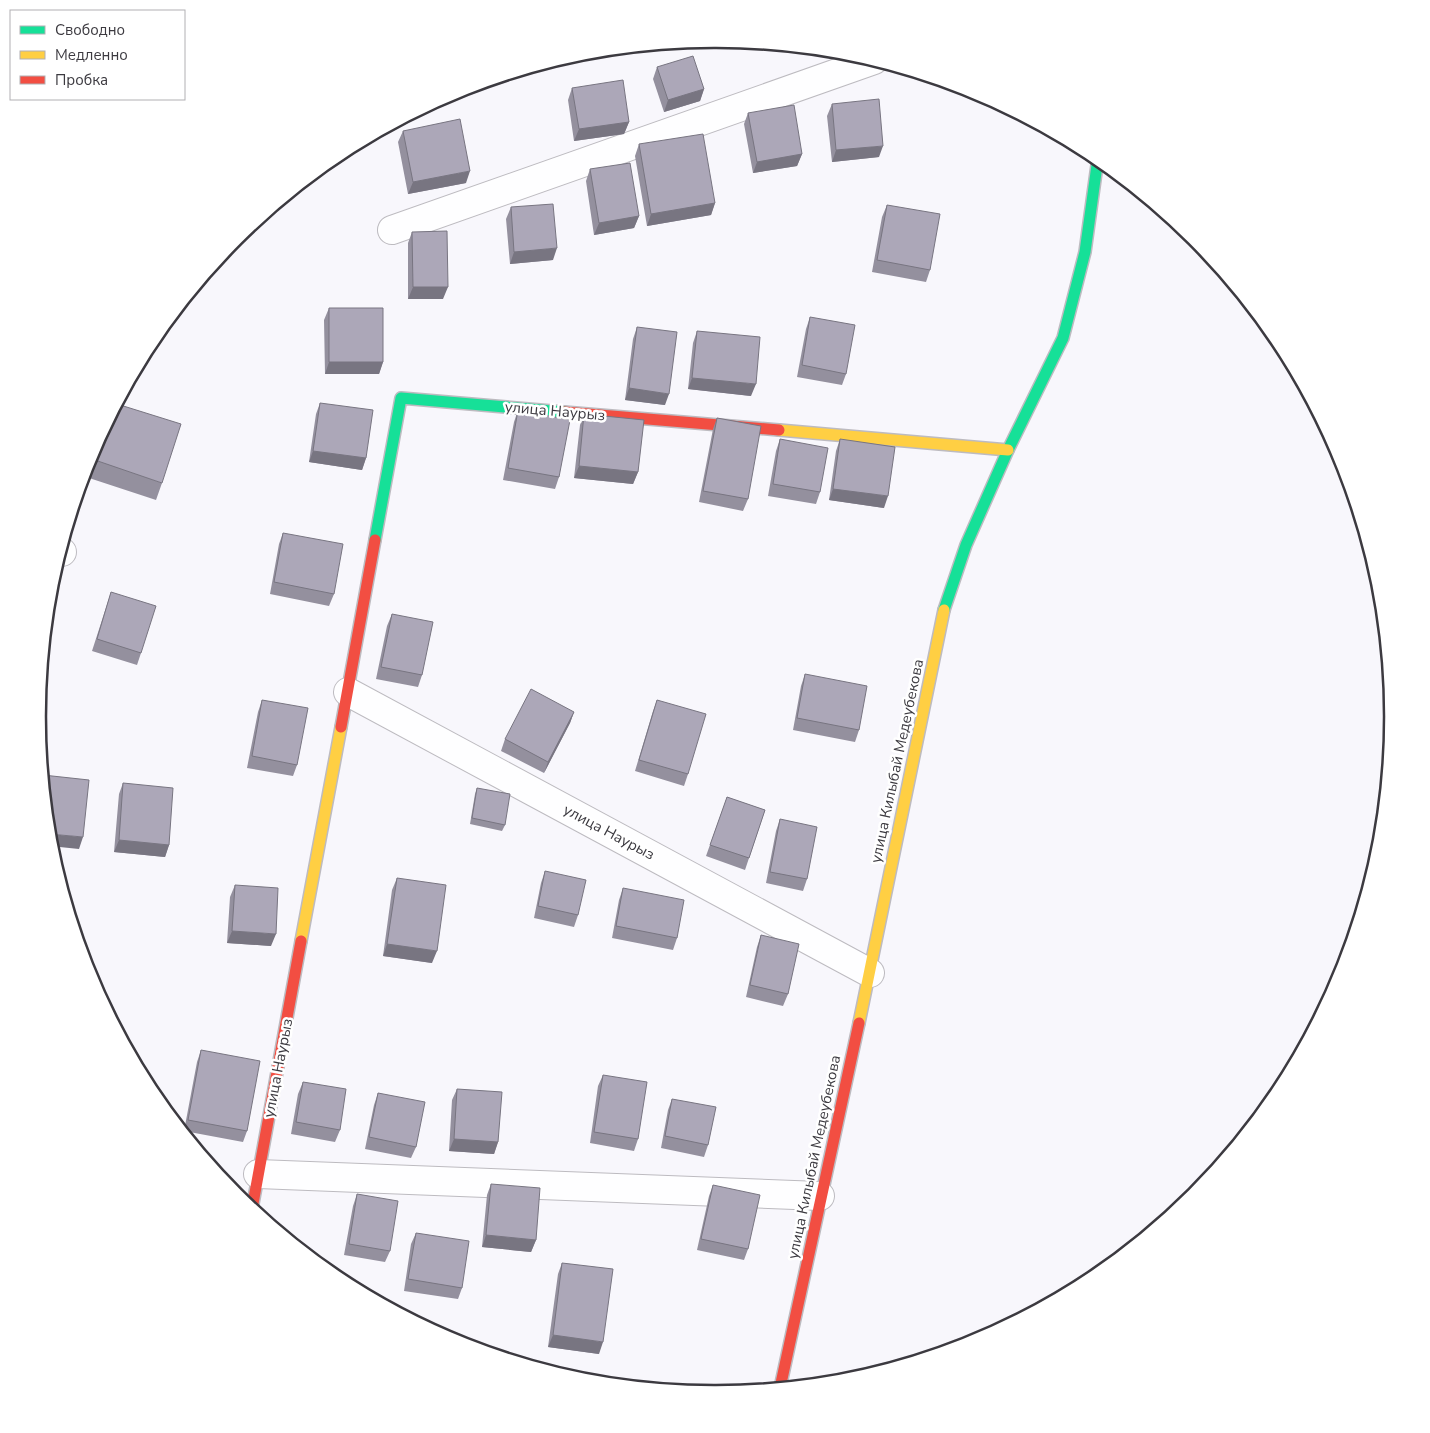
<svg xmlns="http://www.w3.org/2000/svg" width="1430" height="1433" font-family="'Nunito Sans',sans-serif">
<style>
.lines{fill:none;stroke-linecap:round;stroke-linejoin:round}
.street-casing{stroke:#bdbbc0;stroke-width:30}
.fast-casing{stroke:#bdbbc0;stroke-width:14}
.slow-casing{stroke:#bdbbc0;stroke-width:14}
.jam-casing{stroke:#bdbbc0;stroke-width:14}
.street{stroke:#fefeff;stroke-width:28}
.fast{stroke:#16e098;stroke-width:11}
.slow{stroke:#ffcf43;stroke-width:11}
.jam{stroke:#f24e42;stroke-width:11}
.wall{fill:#94909e}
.shaded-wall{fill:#787581}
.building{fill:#aca7b8;stroke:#787581}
.labels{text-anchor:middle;stroke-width:5;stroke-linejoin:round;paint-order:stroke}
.street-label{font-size:15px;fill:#3c3a40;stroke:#fff}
.rim{fill:none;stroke:#3c3a40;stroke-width:2.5}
</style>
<rect width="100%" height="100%" fill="#f8f7fc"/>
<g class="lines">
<!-- street casing -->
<g class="street-casing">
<path id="street" d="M 392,230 L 874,60
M 61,551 L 62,552
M 348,692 L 870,973
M 258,1174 L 820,1196"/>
</g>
<!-- fast casing -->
<g class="fast-casing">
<path id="fast" d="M 375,540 L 401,398 L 564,412
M 944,610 L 966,545 L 1008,450 L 1063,338 L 1085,252 L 1098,158"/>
</g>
<!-- slow casing -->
<g class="slow-casing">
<path id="slow" d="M 779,430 L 1008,450
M 301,941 L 341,727
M 859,1023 L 944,610"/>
</g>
<!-- jam casing -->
<g class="jam-casing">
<path id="jam" d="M 564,412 L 779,430
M 341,727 L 375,540
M 252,1209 L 301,941
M 780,1388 L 859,1023"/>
</g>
<!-- street -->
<use href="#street" class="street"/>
<!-- fast -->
<use href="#fast" class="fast"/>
<!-- slow -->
<use href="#slow" class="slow"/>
<!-- jam -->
<use href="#jam" class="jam"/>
</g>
<!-- wall -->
<path class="wall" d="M 657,67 L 704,89 L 700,101 L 664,112 L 653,79 Z
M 572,88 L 629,122 L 624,134 L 574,141 L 568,100 Z
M 832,104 L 879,157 L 832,162 L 827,116 Z
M 748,113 L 802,154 L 797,166 L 753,173 L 744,124 Z
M 403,131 L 466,183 L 408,194 L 398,142 Z
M 639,144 L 715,203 L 711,215 L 647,226 L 635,156 Z
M 590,169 L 639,216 L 634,228 L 594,235 L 586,181 Z
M 887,205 L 930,270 L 926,282 L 872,272 L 882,217 Z
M 511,207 L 553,260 L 510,264 L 506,219 Z
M 412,232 L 443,299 L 408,299 L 408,243 Z
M 329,308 L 383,362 L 379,374 L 325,374 L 324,320 Z
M 810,317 L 846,374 L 842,385 L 797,377 L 806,329 Z
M 637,327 L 665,405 L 625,400 L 633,339 Z
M 697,331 L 751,396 L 688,389 L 693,343 Z
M 320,403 L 366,458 L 362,470 L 309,462 L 316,414 Z
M 518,410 L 559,477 L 555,489 L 503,480 L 514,422 Z
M 584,414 L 638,472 L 633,484 L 574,478 L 580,425 Z
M 717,418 L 748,499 L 743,511 L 699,502 L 713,429 Z
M 780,439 L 820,492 L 816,504 L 768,496 L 776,451 Z
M 840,439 L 884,508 L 829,500 L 836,451 Z
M 89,457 L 162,483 L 156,500 L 83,476 Z
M 283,533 L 334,594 L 329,606 L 270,594 L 279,544 Z
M 111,592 L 141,653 L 137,665 L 92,651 Z
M 392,614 L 422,675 L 418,687 L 376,679 L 387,626 Z
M 805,674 L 859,730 L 855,742 L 793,730 L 801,686 Z
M 262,700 L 297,765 L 293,776 L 247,768 L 258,712 Z
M 657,700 L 688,774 L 684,786 L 635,771 L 653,711 Z
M 574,712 L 570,723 L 544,773 L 501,751 L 505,739 Z
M 123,783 L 169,845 L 165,857 L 114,852 L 119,794 Z
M 477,788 L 505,825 L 502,831 L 470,824 L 475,794 Z
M 727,797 L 765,810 L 745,870 L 706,856 Z
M 780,819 L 807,879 L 803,891 L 766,883 L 776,831 Z
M 545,871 L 578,915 L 574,927 L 534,918 L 541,883 Z
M 397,878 L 432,963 L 383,956 L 392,890 Z
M 235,885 L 271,946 L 227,943 L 230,897 Z
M 623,888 L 677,938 L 673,950 L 612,938 L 619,900 Z
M 761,935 L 788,994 L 783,1006 L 746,997 L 757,947 Z
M 201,1050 L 247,1131 L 243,1142 L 184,1131 L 197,1062 Z
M 603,1075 L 638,1139 L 634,1151 L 590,1143 L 598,1086 Z
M 303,1082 L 340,1130 L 335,1142 L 291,1134 L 298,1094 Z
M 457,1089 L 498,1142 L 494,1154 L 449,1151 L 452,1100 Z
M 378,1093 L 416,1147 L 411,1158 L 365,1149 L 374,1105 Z
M 672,1099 L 708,1145 L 704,1157 L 661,1148 L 668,1110 Z
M 491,1184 L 536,1240 L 531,1252 L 482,1247 L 487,1195 Z
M 713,1185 L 748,1249 L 744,1260 L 697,1250 L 709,1196 Z
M 357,1194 L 390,1251 L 385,1262 L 344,1255 L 353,1206 Z
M 416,1233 L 462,1288 L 458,1299 L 404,1291 L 411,1244 Z
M 562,1263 L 599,1354 L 548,1347 L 558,1274 Z"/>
<!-- shaded-wall -->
<path class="shaded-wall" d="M 704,89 L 700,101 L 664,112 L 668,100 Z
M 629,122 L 624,134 L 574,141 L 579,129 Z
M 883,146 L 879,157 L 832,162 L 836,150 Z
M 802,154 L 797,166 L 753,173 L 757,162 Z
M 470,171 L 466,183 L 408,194 L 413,182 Z
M 715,203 L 711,215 L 647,226 L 651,214 Z
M 639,216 L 634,228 L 594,235 L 599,223 Z
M 557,248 L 553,260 L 510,264 L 514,252 Z
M 413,287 L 448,287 L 443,299 L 408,299 Z
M 329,362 L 383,362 L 379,374 L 325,374 Z
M 692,378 L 756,384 L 751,396 L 688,389 Z
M 629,388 L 669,394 L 665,405 L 625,400 Z
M 313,451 L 366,458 L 362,470 L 309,462 Z
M 579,466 L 638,472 L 633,484 L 574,478 Z
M 833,489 L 888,496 L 884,508 L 829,500 Z
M 574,712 L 570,723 L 544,773 L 548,762 Z
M 49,834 L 83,837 L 79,849 L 50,846 Z
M 119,840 L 169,845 L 165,857 L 114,852 Z
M 232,931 L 276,934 L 271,946 L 227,943 Z
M 387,944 L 437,951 L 432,963 L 383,956 Z
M 454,1139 L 498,1142 L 494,1154 L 449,1151 Z
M 486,1235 L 536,1240 L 531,1252 L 482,1247 Z
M 553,1335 L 603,1342 L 599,1354 L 548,1347 Z"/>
<!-- building -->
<path class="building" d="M 693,56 L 704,89 L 668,100 L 657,67 Z
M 623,80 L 629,122 L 579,129 L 572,88 Z
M 879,99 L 883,146 L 836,150 L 832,104 Z
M 794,105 L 802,154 L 757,162 L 748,113 Z
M 460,119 L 470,171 L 413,182 L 403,131 Z
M 703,134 L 715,203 L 651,214 L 639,144 Z
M 630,163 L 639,216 L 599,223 L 590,169 Z
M 553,204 L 557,248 L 514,252 L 511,207 Z
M 887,205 L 940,214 L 930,270 L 877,260 Z
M 447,231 L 448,287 L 413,287 L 412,232 Z
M 329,308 L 383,308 L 383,362 L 329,362 Z
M 810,317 L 855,325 L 846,374 L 802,365 Z
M 637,327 L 677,332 L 669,394 L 629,388 Z
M 697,331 L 760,337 L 756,384 L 692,378 Z
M 320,403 L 373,410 L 366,458 L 313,451 Z
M 117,404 L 181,424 L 162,483 L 89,458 Z
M 518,410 L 570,420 L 559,477 L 508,468 Z
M 584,414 L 644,420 L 638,472 L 579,466 Z
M 717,418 L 761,426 L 748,499 L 703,491 Z
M 780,439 L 828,448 L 820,492 L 773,484 Z
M 840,439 L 895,447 L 888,496 L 833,489 Z
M 283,533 L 343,544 L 334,594 L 274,582 Z
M 111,592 L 156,606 L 141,653 L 97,639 Z
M 392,614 L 433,622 L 422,675 L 381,667 Z
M 805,674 L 867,686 L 859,730 L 797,718 Z
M 531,689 L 574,712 L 548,762 L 505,739 Z
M 262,700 L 308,708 L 297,765 L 252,756 Z
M 657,700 L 706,714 L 688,774 L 639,760 Z
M 43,775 L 89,780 L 83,837 L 49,834 Z
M 123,783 L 173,788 L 169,845 L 119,840 Z
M 477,788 L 510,794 L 505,825 L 472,818 Z
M 727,797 L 765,810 L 749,858 L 710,845 Z
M 780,819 L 817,827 L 807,879 L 770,872 Z
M 545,871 L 586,880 L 578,915 L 538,906 Z
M 397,878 L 446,885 L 437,951 L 387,944 Z
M 235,885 L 278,888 L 276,934 L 232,931 Z
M 623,888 L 684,900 L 677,938 L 616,926 Z
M 761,935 L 799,944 L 788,994 L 750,985 Z
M 201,1050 L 260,1061 L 247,1131 L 188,1120 Z
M 603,1075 L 647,1082 L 638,1139 L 594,1132 Z
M 303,1082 L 346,1089 L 340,1130 L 296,1122 Z
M 457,1089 L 502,1092 L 498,1142 L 454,1139 Z
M 378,1093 L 425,1102 L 416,1147 L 369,1137 Z
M 672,1099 L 716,1107 L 708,1145 L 665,1136 Z
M 491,1184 L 540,1188 L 536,1240 L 486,1235 Z
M 713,1185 L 760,1195 L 748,1249 L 701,1239 Z
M 357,1194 L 398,1201 L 390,1251 L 349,1244 Z
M 416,1233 L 469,1241 L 462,1288 L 408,1279 Z
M 562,1263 L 613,1269 L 603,1342 L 553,1335 Z"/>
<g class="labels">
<!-- street labels -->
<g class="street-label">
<text transform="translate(555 411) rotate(5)" y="5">улица Наурыз</text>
<text transform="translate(897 761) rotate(-78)" y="5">улица Килыбай Медеубекова</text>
<text transform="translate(609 832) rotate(28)" y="5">улица Наурыз</text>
<text transform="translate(278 1068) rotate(-79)" y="5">улица Наурыз</text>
<text transform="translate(814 1157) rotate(-78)" y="5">улица Килыбай Медеубекова</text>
</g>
</g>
<!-- crop -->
<path d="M0 0H1430V1433H0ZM714 48H716A668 668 0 0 1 1384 716V717A668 668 0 0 1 716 1385H714A668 668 0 0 1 46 717V716A668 668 0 0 1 714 48Z" fill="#fff" fill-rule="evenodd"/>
<path class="rim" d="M714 48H716A668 668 0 0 1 1384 716V717A668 668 0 0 1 716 1385H714A668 668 0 0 1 46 717V716A668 668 0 0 1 714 48Z"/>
<!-- legend -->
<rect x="10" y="10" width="175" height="90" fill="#ffffff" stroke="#b1b0b3"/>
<rect x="20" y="26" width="25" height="8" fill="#16e098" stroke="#b1b0b3"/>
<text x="55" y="35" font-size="15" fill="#3c3a40">Свободно</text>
<rect x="20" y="51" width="25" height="8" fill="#ffcf43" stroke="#b1b0b3"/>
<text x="55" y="60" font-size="15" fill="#3c3a40">Медленно</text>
<rect x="20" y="76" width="25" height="8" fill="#f24e42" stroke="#b1b0b3"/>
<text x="55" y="85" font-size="15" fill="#3c3a40">Пробка</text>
</svg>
